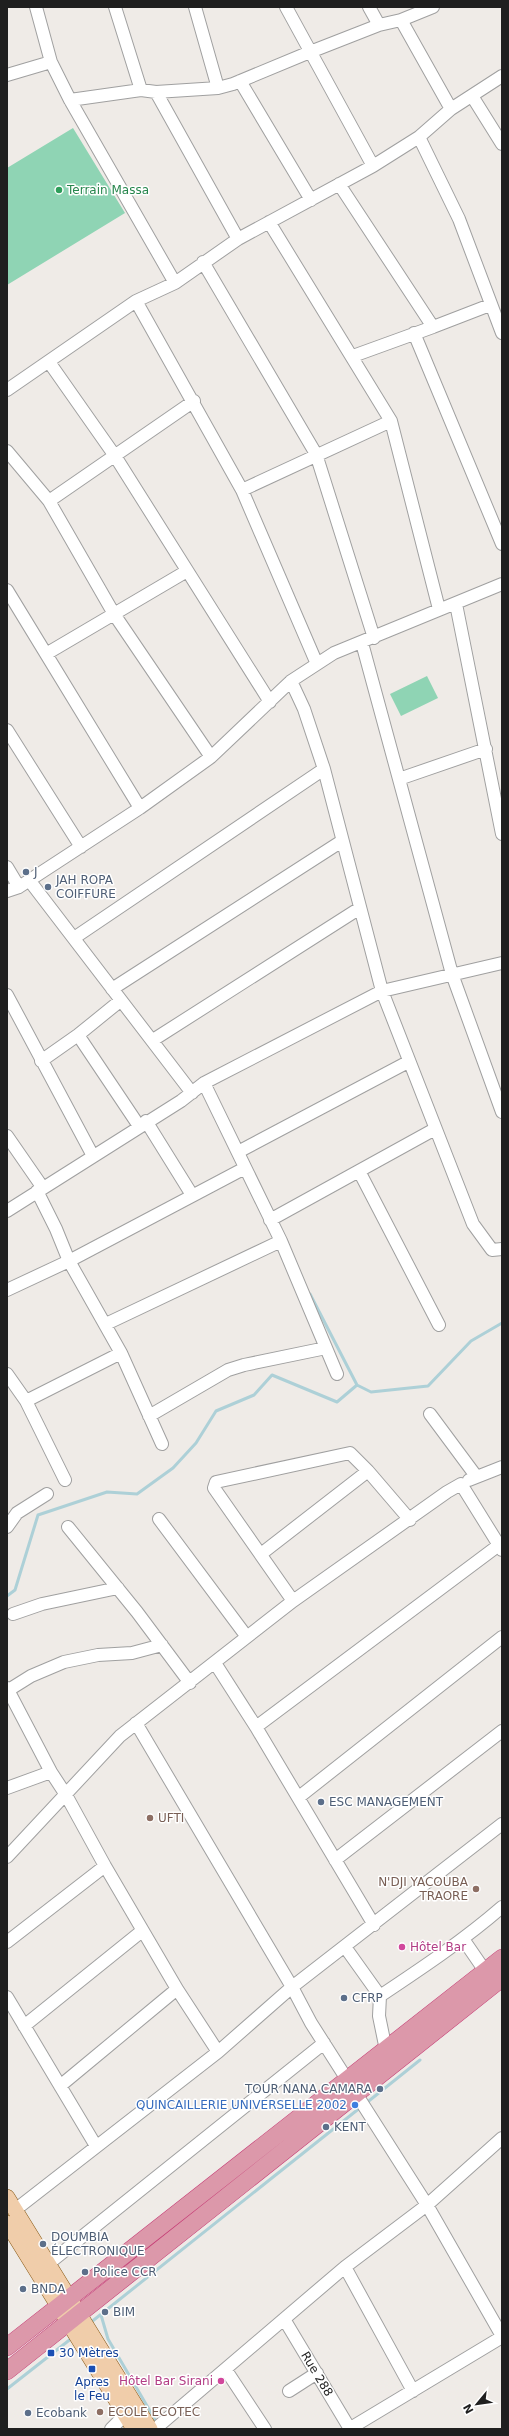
<svg xmlns="http://www.w3.org/2000/svg" width="509" height="2436" font-family="'DejaVu Sans',sans-serif">
<style>
.pitch{fill:#8fd4b4}
.lines{fill:none;stroke-linecap:round;stroke-linejoin:round}
.stream{stroke:#add0d7;stroke-width:3}
.minor-casing{stroke:#a0a0a0;stroke-width:14}
.major-casing{stroke:#875813;stroke-width:16}
.highway-casing{stroke:#c53c75;stroke-width:18}
.minor{stroke:#fff;stroke-width:12}
.major{stroke:#f0cdaa;stroke-width:15}
.highway{stroke:#dc98aa;stroke-width:17}
.leisure-dot{fill:#2e9e5b;stroke:#fff;stroke-width:1.5}
.service-dot{fill:#5c6f8a;stroke:#fff;stroke-width:1.5}
.education-dot{fill:#8d6e63;stroke:#fff;stroke-width:1.5}
.hotel-dot{fill:#d1479c;stroke:#fff;stroke-width:1.5}
.shop-dot{fill:#3f7fe0;stroke:#fff;stroke-width:1.5}
.transit-dot{fill:#1a4fb4;stroke:#fff;stroke-width:1.5}
.labels{text-anchor:middle;stroke-width:3;stroke-linejoin:round;paint-order:stroke}
.leisure-label{font-size:12px;fill:#27864d;stroke:#fff;text-anchor:start}
.service-label{font-size:12px;fill:#4e5e75;stroke:#fff;text-anchor:start}
.education-label{font-size:12px;fill:#785e54;stroke:#fff;text-anchor:start}
.hotel-label{font-size:12px;fill:#b23c85;stroke:#fff;text-anchor:start}
.shop-label{font-size:12px;fill:#366cbe;stroke:#fff;text-anchor:end}
.transit-label{font-size:12px;fill:#164399;stroke:#fff;text-anchor:start}
.street-label{font-size:12px;fill:#1f1f1f;stroke:#fff}
</style>
<rect width="100%" height="100%" fill="#efebe7"/>
<!-- pitch -->
<path class="pitch" d="M 73,128 L 125,213 L 7,285 L 7,168 Z
M 427,676 L 438,698 L 401,716 L 390,694 Z"/>
<g class="lines">
<!-- stream -->
<path class="stream" d="M 310,1294 L 357,1385
M 7,1596 L 15,1590 L 38,1515 L 107,1492 L 137,1494 L 173,1468 L 196,1443 L 216,1411 L 254,1395 L 272,1375 L 337,1402 L 357,1385 L 371,1392 L 428,1386 L 471,1341 L 502,1323
M 365,2104 L 420,2060
M 101,2315 L 108,2339 L 157,2423
M 90,2323 L 361,2107
M 7,2389 L 72,2338"/>
<!-- minor casing -->
<g class="minor-casing">
<path id="minor" d="M 36,7 L 51,62 L 70,100 L 175,283
M 115,7 L 141,90
M 195,7 L 218,88
M 286,7 L 373,166
M 369,7 L 379,25
M 401,20 L 451,109
M 7,75 L 51,62
M 240,81 L 311,200
M 156,92 L 238,239
M 472,96 L 502,144
M 70,100 L 141,90 L 156,92 L 218,88 L 233,84 L 310,52 L 379,25 L 401,20 L 433,7
M 419,137 L 459,219 L 502,333
M 339,184 L 433,327 L 353,356
M 269,222 L 391,421 L 439,609
M 203,262 L 316,454 L 374,638
M 136,301 L 242,490 L 317,664
M 433,327 L 490,305
M 414,333 L 502,544
M 49,362 L 115,456 L 270,702
M 7,390 L 136,301 L 175,283 L 238,239 L 373,166 L 419,137 L 451,109 L 502,76
M 7,451 L 49,501 L 114,614 L 211,757
M 242,490 L 391,421
M 49,501 L 194,401
M 7,590 L 140,808
M 456,604 L 502,834
M 362,643 L 452,974 L 502,1112
M 46,654 L 187,571
M 291,681 L 304,709 L 324,769 L 382,991 L 473,1224 L 492,1250 L 502,1249
M 7,730 L 81,847
M 399,779 L 486,749
M 7,867 L 19,887
M 29,880 L 192,1093
M 7,891 L 19,887 L 140,808 L 211,757 L 291,681 L 334,653 L 502,584
M 74,938 L 324,769
M 112,989 L 342,841
M 7,995 L 93,1156
M 78,1035 L 139,1126
M 153,1040 L 360,908
M 41,1061 L 78,1035 L 120,1001
M 204,1083 L 281,1241 L 337,1374
M 146,1121 L 192,1195
M 7,1136 L 43,1188
M 238,1152 L 408,1062
M 359,1171 L 439,1325
M 37,1191 L 56,1229 L 69,1261 L 121,1353 L 162,1444
M 7,1211 L 181,1101 L 204,1083 L 382,991 L 502,963
M 270,1220 L 435,1129
M 7,1290 L 69,1261 L 245,1168
M 106,1324 L 281,1241
M 7,1374 L 26,1401 L 65,1480
M 26,1401 L 121,1353
M 430,1414 L 476,1476
M 149,1416 L 228,1370 L 244,1365 L 326,1348
M 469,1480 L 502,1467
M 159,1519 L 247,1637
M 7,1527 L 17,1513 L 47,1494
M 68,1527 L 137,1612 L 190,1683
M 261,1554 L 368,1471
M 293,1601 L 214,1488 L 216,1482 L 350,1453 L 368,1471 L 410,1520
M 13,1614 L 42,1604 L 118,1588
M 215,1663 L 256,1727 L 374,1925
M 7,1688 L 51,1772 L 66,1795 L 105,1866 L 177,1989 L 218,2052
M 7,1691 L 31,1676 L 64,1662 L 98,1655 L 132,1653 L 162,1645
M 136,1723 L 292,1987 L 311,2023 L 427,2205 L 502,2336
M 256,1727 L 499,1545
M 7,1788 L 51,1772
M 299,1797 L 502,1637
M 7,1857 L 120,1736 L 293,1601 L 447,1492 L 461,1484 L 502,1550
M 335,1860 L 502,1731
M 463,1939 L 485,1971
M 7,1942 L 105,1866
M 345,1947 L 380,1996
M 7,1997 L 96,2146
M 24,2026 L 142,1931
M 386,2050 L 379,2016 L 380,1996 C 422,1968 464,1940 502,1907
M 60,2086 L 177,1989
M 15,2210 L 218,2052 L 292,1987 L 502,1824
M 48,2264 L 324,2043
M 345,2267 L 413,2391
M 284,2319 L 350,2429
M 226,2370 L 265,2429
M 289,2391 L 317,2373
M 111,2429 L 131,2409
M 155,2429 L 345,2267 L 427,2205 L 502,2138
M 349,2429 L 502,2337"/>
</g>
<!-- major casing -->
<g class="major-casing">
<path id="major" d="M 7,2197 L 150,2429
M 7,2223 L 134,2429"/>
</g>
<!-- highway casing -->
<g class="highway-casing">
<path id="highway" d="M 7,2347 L 502,1958
M 7,2371 L 502,1978"/>
</g>
<!-- minor -->
<use href="#minor" class="minor"/>
<!-- major -->
<use href="#major" class="major"/>
<!-- highway -->
<use href="#highway" class="highway"/>
</g>
<!-- markers -->
<circle class="leisure-dot" cx="59" cy="190" r="4"/>
<g class="service-dot">
<circle cx="26" cy="872" r="4"/>
<circle cx="48" cy="887" r="4"/>
<circle cx="321" cy="1802" r="4"/>
<circle cx="344" cy="1998" r="4"/>
<circle cx="380" cy="2089" r="4"/>
<circle cx="326" cy="2127" r="4"/>
<circle cx="43" cy="2244" r="4"/>
<circle cx="85" cy="2272" r="4"/>
<circle cx="23" cy="2289" r="4"/>
<circle cx="105" cy="2312" r="4"/>
<circle cx="28" cy="2413" r="4"/>
</g>
<g class="education-dot">
<circle cx="150" cy="1818" r="4"/>
<circle cx="476" cy="1889" r="4"/>
<circle cx="100" cy="2412" r="4"/>
</g>
<g class="hotel-dot">
<circle cx="402" cy="1947" r="4"/>
<circle cx="221" cy="2381" r="4"/>
</g>
<circle class="shop-dot" cx="355" cy="2105" r="4"/>
<g class="transit-dot">
<rect x="47" y="2349" width="8" height="8" rx="2"/>
<rect x="88" y="2365" width="8" height="8" rx="2"/>
</g>
<g class="labels">
<!-- leisure labels -->
<g class="leisure-label">
<text x="67" y="194">Terrain Massa</text>
</g>
<!-- service labels -->
<g class="service-label">
<text x="34" y="876">J</text>
<text x="56" y="884">JAH ROPA<tspan x="56" dy="14">COIFFURE</tspan></text>
<text x="329" y="1806">ESC MANAGEMENT</text>
<text x="352" y="2002">CFRP</text>
<text x="372" y="2093" text-anchor="end">TOUR NANA CAMARA</text>
<text x="334" y="2131">KENT</text>
<text x="51" y="2241">DOUMBIA<tspan x="51" dy="14">ÉLECTRONIQUE</tspan></text>
<text x="93" y="2276">Police CCR</text>
<text x="31" y="2293">BNDA</text>
<text x="113" y="2316">BIM</text>
<text x="36" y="2417">Ecobank</text>
</g>
<!-- education labels -->
<g class="education-label">
<text x="158" y="1822">UFTI</text>
<text x="468" y="1886" text-anchor="end">N'DJI YACOUBA<tspan x="468" dy="14">TRAORE</tspan></text>
<text x="108" y="2416">ECOLE ECOTEC</text>
</g>
<!-- hotel labels -->
<g class="hotel-label">
<text x="410" y="1951">Hôtel Bar</text>
<text x="213" y="2385" text-anchor="end">Hôtel Bar Sirani</text>
</g>
<!-- shop labels -->
<g class="shop-label">
<text x="347" y="2109">QUINCAILLERIE UNIVERSELLE 2002</text>
</g>
<!-- transit labels -->
<g class="transit-label">
<text x="59" y="2357">30 Mètres</text>
<text x="92" y="2386" text-anchor="middle">Apres<tspan x="92" dy="14">le Feu</tspan></text>
</g>
<!-- street labels -->
<g class="street-label">
<text transform="translate(317 2374) rotate(59)" y="4">Rue 288</text>
</g>
</g>
<!-- border -->
<rect width="509" height="2436" fill="none" stroke="#1f1f1f" stroke-width="16"/>
<!-- north arrow -->
<g transform="translate(477 2404) rotate(241)" stroke="#ffffff" stroke-width="3" paint-order="stroke">
<path d="M0-3L7 15L0 10L-7 15Z" fill="#1f1f1f"/>
<text y="-6" font-size="11" font-weight="bold" text-anchor="middle" fill="#1f1f1f">N</text>
</g>
</svg>
